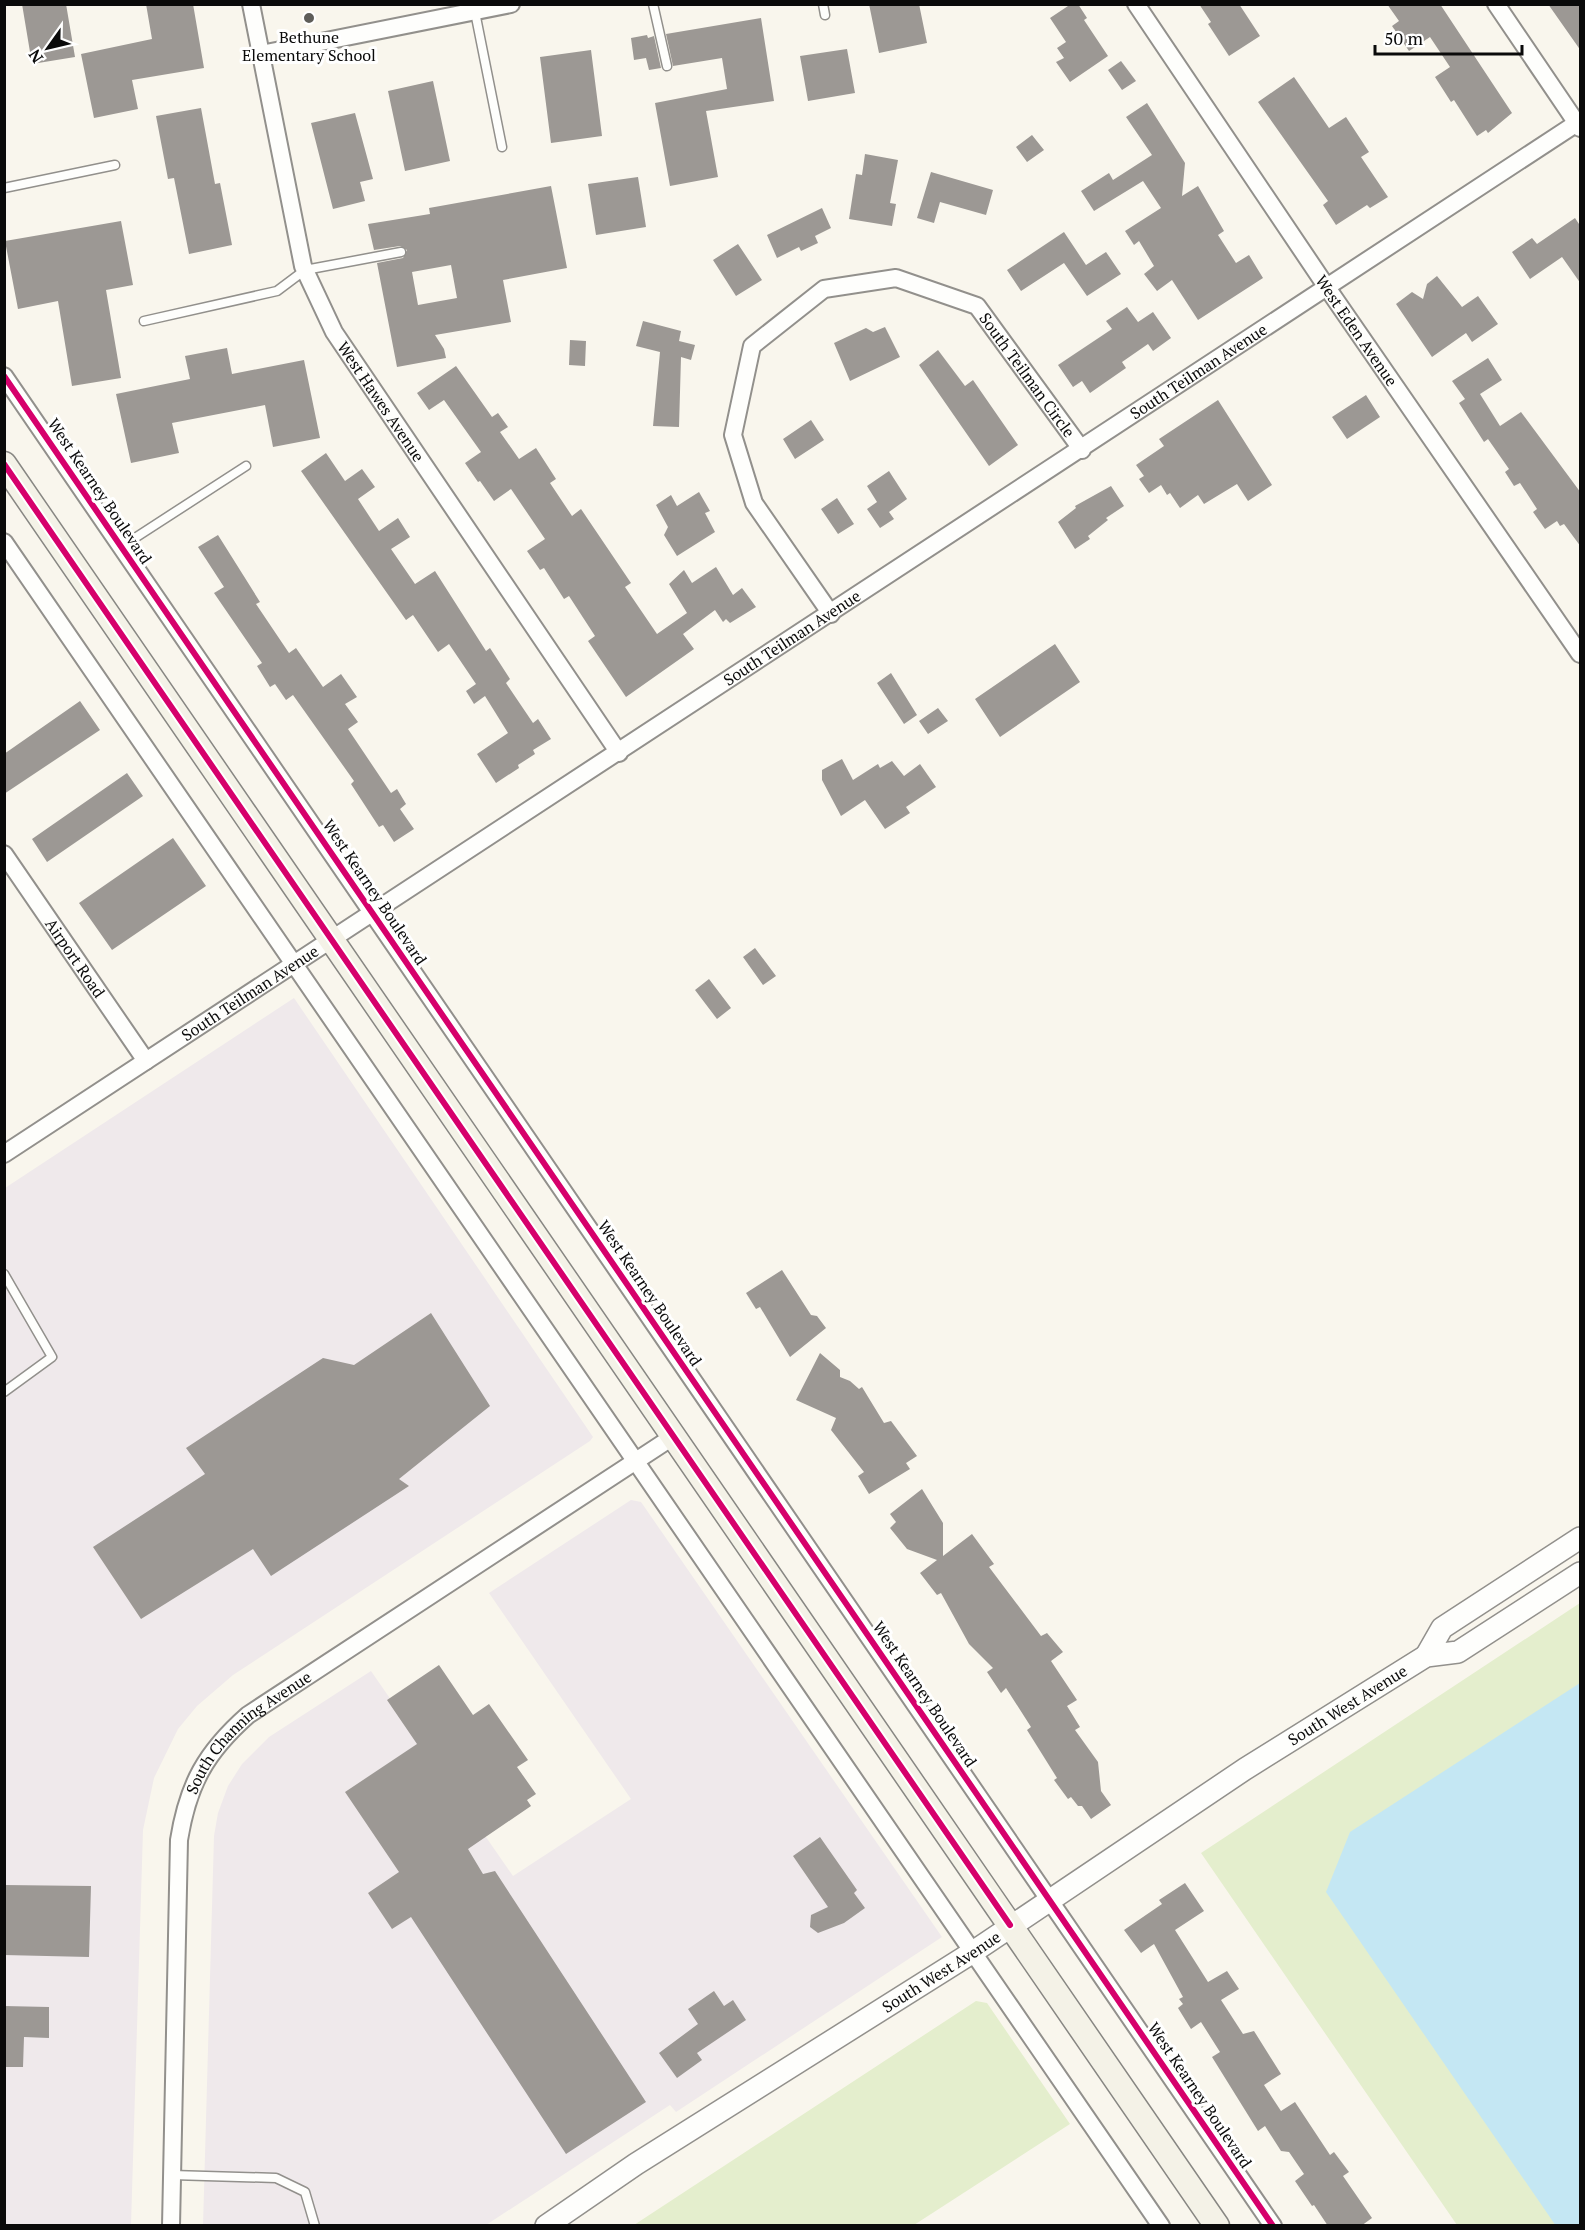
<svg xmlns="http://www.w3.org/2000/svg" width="1585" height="2230" font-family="'PT Serif',serif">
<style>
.industrial{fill:#efe9eb}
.green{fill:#e4eecd}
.water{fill:#c4e7f3}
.building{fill:#9c9894;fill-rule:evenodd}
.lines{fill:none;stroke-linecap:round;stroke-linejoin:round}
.service-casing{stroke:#92908c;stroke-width:11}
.minor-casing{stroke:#92908c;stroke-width:20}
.tertiary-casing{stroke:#92908c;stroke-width:24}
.secondary-casing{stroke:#888783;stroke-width:27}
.service{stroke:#fefefc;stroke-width:8}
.minor{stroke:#fefefc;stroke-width:16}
.tertiary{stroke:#fefefc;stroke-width:21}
.secondary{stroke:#f4f2e7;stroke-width:24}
.cycleway-casing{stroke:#fff;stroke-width:10}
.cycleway{stroke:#d6006c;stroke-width:6}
.poi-dot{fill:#5e5d59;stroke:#fff;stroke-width:2}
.labels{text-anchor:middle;stroke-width:6;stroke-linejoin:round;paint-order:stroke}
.poi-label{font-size:16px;fill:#0a0a0a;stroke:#fff}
.street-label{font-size:16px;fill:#0a0a0a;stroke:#fff}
</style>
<rect width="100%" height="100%" fill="#f9f6ed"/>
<!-- industrial -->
<path class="industrial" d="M 294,998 L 593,1437 L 590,1441 L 233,1675 L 197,1706 L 178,1729 L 154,1778 L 143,1830 L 131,2225 L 5,2226 L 5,1188 Z
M 631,1500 L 641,1502 L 942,1937 L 676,2112 L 670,2105 L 486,2225 L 203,2226 L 214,1836 L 218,1813 L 228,1786 L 242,1764 L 269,1737 L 371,1671 L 513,1876 L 631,1799 L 489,1593 Z"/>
<!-- green -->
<path class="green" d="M 1580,1603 L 1580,2225 L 1457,2225 L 1201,1853 Z
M 976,2001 L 987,2003 L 1070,2124 L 914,2225 L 634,2225 Z"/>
<!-- water -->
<path class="water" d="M 1580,1683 L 1580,2225 L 1556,2226 L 1326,1892 L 1350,1832 Z"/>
<!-- building -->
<path class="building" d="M 22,4 L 66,4 L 75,57 L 32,64 Z
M 146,4 L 193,4 L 204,68 L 132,80 L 138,109 L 94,118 L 81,54 L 152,39 Z
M 869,4 L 919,4 L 927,43 L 879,53 Z
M 1071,4 L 1078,4 L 1087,18 L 1084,20 L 1108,56 L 1070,82 L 1056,62 L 1064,58 L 1057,48 L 1066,42 L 1050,18 Z
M 1199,4 L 1239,4 L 1260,36 L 1229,56 L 1208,24 L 1211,22 Z
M 1387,4 L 1440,4 L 1512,113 L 1488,133 L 1486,130 L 1477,136 L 1454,100 L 1451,102 L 1435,77 L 1450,67 L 1430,37 L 1409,51 L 1392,26 L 1399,21 Z
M 1548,4 L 1581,4 L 1581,51 Z
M 761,18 L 774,101 L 706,111 L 718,177 L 670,186 L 655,103 L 727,89 L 722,58 L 673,66 L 666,34 Z
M 647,35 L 648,38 L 654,36 L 661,68 L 649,70 L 646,58 L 634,60 L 631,38 Z
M 847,49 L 855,93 L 808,101 L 800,56 Z
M 591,50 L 602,136 L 551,143 L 540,57 Z
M 1121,61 L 1136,81 L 1122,90 L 1108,70 Z
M 1294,77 L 1329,128 L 1346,117 L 1369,152 L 1361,157 L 1388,197 L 1370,208 L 1367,205 L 1336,225 L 1323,205 L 1328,201 L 1258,102 Z
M 433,81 L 450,161 L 405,171 L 388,91 Z
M 1147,103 L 1185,163 L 1182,196 L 1198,186 L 1224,231 L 1218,235 L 1236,263 L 1249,255 L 1263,278 L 1198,320 L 1172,280 L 1157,291 L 1144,274 L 1154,266 L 1139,241 L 1134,245 L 1125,231 L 1161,208 L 1143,181 L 1094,211 L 1081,191 L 1109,173 L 1113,180 L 1152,155 L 1126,117 Z
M 201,108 L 215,184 L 220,183 L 232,245 L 189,254 L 174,178 L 168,179 L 156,116 Z
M 355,113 L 373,179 L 360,182 L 365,201 L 333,209 L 311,123 Z
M 1032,135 L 1044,150 L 1027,162 L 1016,147 Z
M 865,154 L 898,160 L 890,203 L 896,204 L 892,226 L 849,219 L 856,174 L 862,175 Z
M 931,172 L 993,190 L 986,215 L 940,202 L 934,223 L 917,218 Z
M 638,177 L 646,227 L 596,235 L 588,184 Z
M 551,186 L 567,268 L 503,280 L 511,322 L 435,335 L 444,349 L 446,358 L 397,367 L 377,263 L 403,258 L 407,250 L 400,246 L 374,250 L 368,224 L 430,214 L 429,208 ZM 451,265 L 457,298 L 418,305 L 412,272 Z
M 822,208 L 831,228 L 815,236 L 818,243 L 801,251 L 799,247 L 777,258 L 767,235 Z
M 1575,218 L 1581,227 L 1581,284 L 1562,257 L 1530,279 L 1512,252 L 1532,238 L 1537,244 Z
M 121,221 L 133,285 L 106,290 L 121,378 L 72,386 L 58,301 L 18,309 L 5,241 Z
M 1064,232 L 1086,265 L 1106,252 L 1121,274 L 1087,296 L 1064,263 L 1021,291 L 1007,270 Z
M 738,244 L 762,280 L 736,296 L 713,260 Z
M 1437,276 L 1462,307 L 1478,296 L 1498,324 L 1472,342 L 1466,333 L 1432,357 L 1396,304 L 1412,292 L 1423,299 L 1427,284 Z
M 1127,307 L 1138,322 L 1153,312 L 1171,338 L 1153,351 L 1148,344 L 1122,362 L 1126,368 L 1090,393 L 1082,381 L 1073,387 L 1058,365 L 1112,329 L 1106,321 Z
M 643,321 L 681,331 L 679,341 L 695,345 L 691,360 L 681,357 L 679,427 L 653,426 L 660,352 L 636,346 Z
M 885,327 L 900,357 L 850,381 L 834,343 L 866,328 L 873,332 Z
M 570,340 L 586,341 L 585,366 L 569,365 Z
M 227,348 L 232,374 L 304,360 L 320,438 L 273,447 L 265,405 L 172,423 L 179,453 L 131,463 L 116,394 L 190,379 L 185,356 Z
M 938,350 L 965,386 L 973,380 L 1018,445 L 989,466 L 919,365 Z
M 1488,358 L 1502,380 L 1480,394 L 1500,426 L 1521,412 L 1581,493 L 1581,547 L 1564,524 L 1560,526 L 1557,521 L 1545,529 L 1533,512 L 1537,509 L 1520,483 L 1514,486 L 1505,472 L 1509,469 L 1488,439 L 1484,442 L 1459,403 L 1465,399 L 1452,381 Z
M 456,366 L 492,417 L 498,413 L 508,427 L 500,432 L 519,459 L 536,448 L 556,479 L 550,483 L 572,516 L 581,509 L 631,583 L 625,587 L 657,634 L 687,613 L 669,584 L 684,570 L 692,583 L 716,567 L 733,595 L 742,588 L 756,607 L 730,623 L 726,619 L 723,622 L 715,610 L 683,634 L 694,649 L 626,697 L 588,641 L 595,636 L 569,596 L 564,599 L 544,568 L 540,570 L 527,551 L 545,539 L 511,489 L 494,501 L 480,481 L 478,482 L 465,463 L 481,452 L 444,400 L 429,410 L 417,393 Z
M 1366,395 L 1380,417 L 1347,439 L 1332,417 Z
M 1218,400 L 1272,485 L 1248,501 L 1237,484 L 1204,504 L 1198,495 L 1180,508 L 1170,493 L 1167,495 L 1161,485 L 1149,493 L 1139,479 L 1144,476 L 1136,465 L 1164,446 L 1159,439 Z
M 811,420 L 824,440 L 795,459 L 783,439 Z
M 326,453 L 345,481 L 362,469 L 375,487 L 358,499 L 379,531 L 398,518 L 410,537 L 391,549 L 415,584 L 435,571 L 486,651 L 490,648 L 510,679 L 506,683 L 533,723 L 538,719 L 551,739 L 533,750 L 535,754 L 518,765 L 519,768 L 496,783 L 477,754 L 508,733 L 485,696 L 474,704 L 466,691 L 476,684 L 449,644 L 438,652 L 413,615 L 406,620 L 301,471 Z
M 889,471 L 907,499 L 889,512 L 894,519 L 880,528 L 867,509 L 877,502 L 867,486 Z
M 1111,486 L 1124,506 L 1106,518 L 1108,520 L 1088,536 L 1090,539 L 1075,549 L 1058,522 L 1076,508 L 1075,506 Z
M 699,492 L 710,511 L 705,513 L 715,532 L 677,556 L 664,535 L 668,527 L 656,505 L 671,495 L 677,506 Z
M 837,498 L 854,524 L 838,534 L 821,509 Z
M 218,535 L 260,602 L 256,604 L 289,653 L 296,648 L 323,687 L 341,674 L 357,697 L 345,704 L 358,722 L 348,729 L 391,793 L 397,789 L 406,804 L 400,809 L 414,829 L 394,842 L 383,825 L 379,827 L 351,784 L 354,781 L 293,695 L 286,700 L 275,684 L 270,687 L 257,666 L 262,663 L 214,593 L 224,587 L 198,547 Z
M 1055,644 L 1080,682 L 1000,737 L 975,699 Z
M 891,673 L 917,715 L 904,724 L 877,683 Z
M 80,701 L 100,730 L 4,794 L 4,754 Z
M 938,708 L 948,721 L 928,734 L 919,721 Z
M 842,759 L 853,780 L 878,764 L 880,768 L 892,761 L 904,776 L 920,764 L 936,787 L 906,807 L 910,813 L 885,829 L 865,800 L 841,816 L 822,780 L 822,770 Z
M 127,773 L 143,796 L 47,862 L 32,839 Z
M 173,838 L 206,886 L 112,950 L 79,903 Z
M 755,948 L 776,976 L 763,985 L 743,957 Z
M 709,979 L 731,1008 L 717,1019 L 695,990 Z
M 782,1270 L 811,1315 L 817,1316 L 826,1328 L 790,1357 L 760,1307 L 756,1309 L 746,1293 Z
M 431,1313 L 490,1406 L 399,1479 L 409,1486 L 271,1576 L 253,1549 L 141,1619 L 93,1547 L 205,1474 L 186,1448 L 323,1358 L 354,1365 Z
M 820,1353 L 840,1370 L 840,1377 L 850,1381 L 859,1389 L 862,1387 L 884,1423 L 891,1421 L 917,1456 L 906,1463 L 910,1469 L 869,1494 L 858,1476 L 864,1472 L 831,1430 L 836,1418 L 796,1400 Z
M 922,1489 L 943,1523 L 943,1556 L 972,1534 L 994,1564 L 989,1567 L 1041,1636 L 1047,1633 L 1063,1652 L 1051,1661 L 1077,1700 L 1067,1706 L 1080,1727 L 1075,1730 L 1098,1762 L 1101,1791 L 1111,1805 L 1091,1819 L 1082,1806 L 1078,1806 L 1071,1797 L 1068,1799 L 1054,1780 L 1057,1778 L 1027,1730 L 1031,1727 L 1006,1688 L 1001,1693 L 987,1672 L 993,1668 L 969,1644 L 941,1593 L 937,1595 L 920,1573 L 937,1560 L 907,1549 L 890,1528 L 896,1522 L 890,1514 Z
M 439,1665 L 473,1715 L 489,1704 L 528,1760 L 517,1767 L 536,1794 L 527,1800 L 531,1806 L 468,1849 L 483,1874 L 495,1871 L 646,2102 L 566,2154 L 411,1917 L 392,1929 L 368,1893 L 399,1872 L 345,1792 L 417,1744 L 387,1700 Z
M 820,1837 L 857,1890 L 854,1893 L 865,1908 L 844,1923 L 818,1933 L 810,1927 L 811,1915 L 828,1907 L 793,1856 Z
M 1185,1883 L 1204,1911 L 1175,1930 L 1208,1982 L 1227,1971 L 1239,1989 L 1221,2000 L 1243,2034 L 1254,2031 L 1281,2074 L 1264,2085 L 1281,2111 L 1295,2102 L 1330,2155 L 1334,2152 L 1349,2172 L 1343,2176 L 1372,2218 L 1361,2226 L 1328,2226 L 1314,2205 L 1312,2206 L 1295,2181 L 1304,2174 L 1289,2152 L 1281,2151 L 1265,2126 L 1258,2131 L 1212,2057 L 1220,2052 L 1201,2022 L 1191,2029 L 1178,2008 L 1183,2004 L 1179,1999 L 1183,1997 L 1154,1944 L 1141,1953 L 1124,1930 L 1162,1904 L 1159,1900 Z
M 4,1885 L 91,1886 L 89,1957 L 4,1955 Z
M 714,1991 L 724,2006 L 733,2000 L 746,2020 L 697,2053 L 702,2060 L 677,2078 L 659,2053 L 698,2024 L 688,2009 Z
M 4,2006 L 49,2007 L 49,2038 L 24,2037 L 23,2067 L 4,2067 Z"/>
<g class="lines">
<!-- service casing -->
<g class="service-casing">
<path id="service" d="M 653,4 L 667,66
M 823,4 L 825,15
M 475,12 L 502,147
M 4,188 L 115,165
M 144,321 L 277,291 L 305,270 L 401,252
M 121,547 L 246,466
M 4,1274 L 52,1357 L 4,1392
M 172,2175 L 276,2178 L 305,2192 L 315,2226"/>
</g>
<!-- minor casing -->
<g class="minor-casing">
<g id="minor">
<path id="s1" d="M 251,4 L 303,266 L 334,332 L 619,753"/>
<path id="s2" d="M 1136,4 L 1328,289 L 1580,654"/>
<path d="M 1496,4 L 1580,128"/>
<path d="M 261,54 L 511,4"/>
<path d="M 4,376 L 1273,2226"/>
<path d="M 4,542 L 1161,2226"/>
<path id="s3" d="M 831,614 L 754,503 L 733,435 L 752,346 L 824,289 L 896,278 L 977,306 L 1082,450"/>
<path id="s4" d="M 4,854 L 146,1061"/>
<path id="s5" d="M 4,1154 L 1580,121"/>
<path id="s6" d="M 171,2226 L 179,1840 C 188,1784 206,1752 248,1715 L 674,1436"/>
</g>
</g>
<!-- tertiary casing -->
<g class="tertiary-casing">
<g id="tertiary">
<path d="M 1426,1656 L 1442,1628 L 1580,1538"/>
<path id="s7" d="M 546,2226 L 636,2164 L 973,1952 L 1245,1769 L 1426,1656 L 1458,1652 L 1580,1573"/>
</g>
</g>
<!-- secondary casing -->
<g class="secondary-casing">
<path id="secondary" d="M 4,464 L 1217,2226"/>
</g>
<!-- service -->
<use href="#service" class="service"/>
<!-- minor -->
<use href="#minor" class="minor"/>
<!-- tertiary -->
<use href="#tertiary" class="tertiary"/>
<!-- secondary -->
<use href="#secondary" class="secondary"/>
<!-- cycleway casing -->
<g class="cycleway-casing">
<path id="cycleway" d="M 4,376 L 1273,2226
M 4,464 L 1010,1925"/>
</g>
<!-- cycleway -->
<use href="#cycleway" class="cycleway"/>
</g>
<!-- markers -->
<circle class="poi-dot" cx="309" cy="18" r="6"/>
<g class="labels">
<!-- poi labels -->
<g class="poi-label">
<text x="309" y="43">Bethune<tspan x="309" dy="18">Elementary School</tspan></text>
</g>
<!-- street labels -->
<g class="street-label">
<text dy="6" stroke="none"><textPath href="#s2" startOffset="394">West Eden Avenue</textPath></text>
<text dy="6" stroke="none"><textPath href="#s5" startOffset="1428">South Teilman Avenue</textPath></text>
<text dy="6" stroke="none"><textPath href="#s3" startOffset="633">South Teilman Circle</textPath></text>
<text dy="6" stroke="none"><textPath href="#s1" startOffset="424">West Hawes Avenue</textPath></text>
<text transform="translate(100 491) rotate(56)" y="6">West Kearney Boulevard</text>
<text dy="6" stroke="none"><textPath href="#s5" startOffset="942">South Teilman Avenue</textPath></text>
<text transform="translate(375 892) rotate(56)" y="6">West Kearney Boulevard</text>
<text dy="6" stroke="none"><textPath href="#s4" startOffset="126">Airport Road</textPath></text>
<text dy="6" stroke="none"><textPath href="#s5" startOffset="294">South Teilman Avenue</textPath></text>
<text transform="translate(650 1293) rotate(56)" y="6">West Kearney Boulevard</text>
<text transform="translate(925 1694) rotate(56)" y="6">West Kearney Boulevard</text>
<text dy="6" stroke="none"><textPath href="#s7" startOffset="956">South West Avenue</textPath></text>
<text dy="6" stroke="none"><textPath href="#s6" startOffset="520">South Channing Avenue</textPath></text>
<text dy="6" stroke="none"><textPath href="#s7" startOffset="470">South West Avenue</textPath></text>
<text transform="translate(1200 2095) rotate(56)" y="6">West Kearney Boulevard</text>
</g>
</g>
<!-- border -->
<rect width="1585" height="2230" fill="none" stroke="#0a0a0a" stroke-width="12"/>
<!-- north arrow -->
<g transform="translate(48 48) rotate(236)" stroke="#ffffff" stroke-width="4.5" paint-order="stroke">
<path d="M0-4.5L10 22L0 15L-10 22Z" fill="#0a0a0a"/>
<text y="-9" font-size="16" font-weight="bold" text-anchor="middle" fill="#0a0a0a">N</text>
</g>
<!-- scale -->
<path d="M1375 45v9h147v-9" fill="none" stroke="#0a0a0a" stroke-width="3"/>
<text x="1384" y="45" font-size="18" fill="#0a0a0a" stroke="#ffffff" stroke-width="4.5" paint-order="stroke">50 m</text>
</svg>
